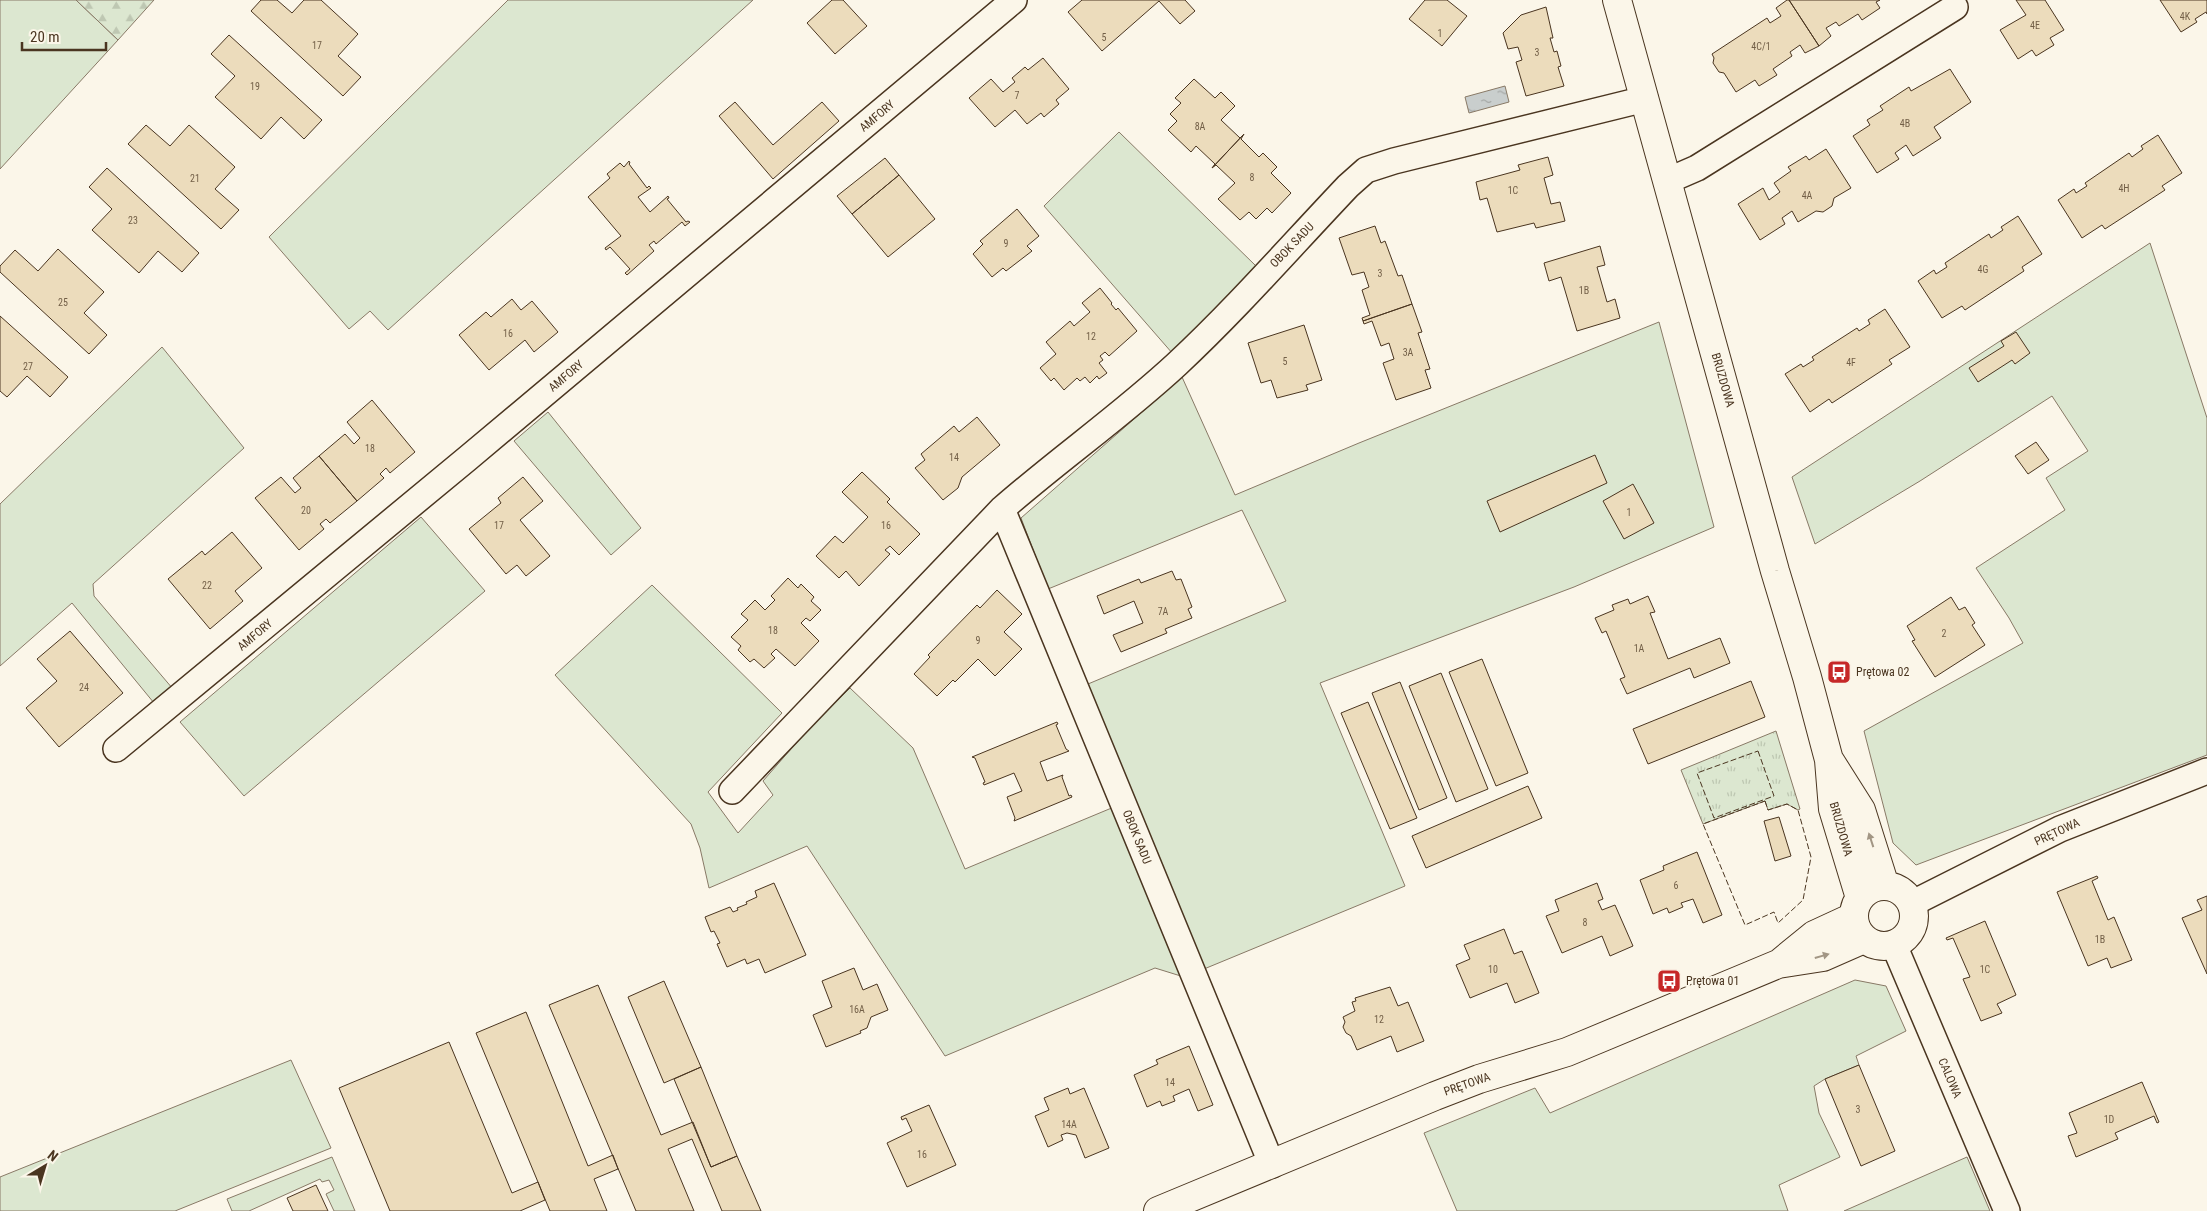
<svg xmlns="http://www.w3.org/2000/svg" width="2207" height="1211" font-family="'Roboto Condensed',sans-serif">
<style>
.grass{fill:#dce7d0;stroke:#887966}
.forest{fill:url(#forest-firs);stroke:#887966}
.park{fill:url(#park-tufts);stroke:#887966}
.water{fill:url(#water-ripples);stroke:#887966}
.building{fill:#ecdcbc;stroke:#4a3520}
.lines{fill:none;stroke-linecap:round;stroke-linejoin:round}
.minor-casing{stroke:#4a3520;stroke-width:28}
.tertiary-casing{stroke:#4a3520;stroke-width:30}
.minor{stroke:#fbf6e9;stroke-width:25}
.tertiary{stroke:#fbf6e9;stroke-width:28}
.fence{stroke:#4a3520;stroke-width:1;stroke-dasharray:6 2.5;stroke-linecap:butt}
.oneway{fill:#a29684}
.labels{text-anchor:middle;stroke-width:4;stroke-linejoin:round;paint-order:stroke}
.number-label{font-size:10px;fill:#725f47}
.street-label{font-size:12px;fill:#4a3520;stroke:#fbf6e9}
.poi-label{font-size:12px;fill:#4a3520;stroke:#fbf6e9;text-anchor:start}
</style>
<defs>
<pattern id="forest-firs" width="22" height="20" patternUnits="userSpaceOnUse" patternTransform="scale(1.25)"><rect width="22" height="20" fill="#dce7d0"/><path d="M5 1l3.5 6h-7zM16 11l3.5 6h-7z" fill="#bec7b2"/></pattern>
<pattern id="park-tufts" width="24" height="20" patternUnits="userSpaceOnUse" patternTransform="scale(1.25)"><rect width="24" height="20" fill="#dce7d0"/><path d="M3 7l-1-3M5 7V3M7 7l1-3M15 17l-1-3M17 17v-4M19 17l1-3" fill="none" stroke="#bec7b2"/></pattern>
<pattern id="water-ripples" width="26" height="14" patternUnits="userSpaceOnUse" patternTransform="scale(1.25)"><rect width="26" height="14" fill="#c9cecd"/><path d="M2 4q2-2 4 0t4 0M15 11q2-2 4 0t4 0" fill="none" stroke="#a5a8a6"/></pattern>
</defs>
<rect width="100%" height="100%" fill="#fbf6e9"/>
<!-- grass -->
<path class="grass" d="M 0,0 L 76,0 L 118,40 L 0,169 Z
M 508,0 L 753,0 L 388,330 L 370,311 L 349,329 L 269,237 Z
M 1119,132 L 1256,266 L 1173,354 L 1044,206 Z
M 2150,243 L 2207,418 L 2207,755 L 1916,865 L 1893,843 L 1864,731 L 2023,643 L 2009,618 L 1976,568 L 2065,510 L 2046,478 L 2088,451 L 2052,396 L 1920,481 L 1815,544 L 1792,477 Z
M 1659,322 L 1714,527 L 1574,587 L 1320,683 L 1405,886 L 1204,969 L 1166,879 L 1088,684 L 1286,601 L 1242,510 L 1048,589 L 1021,518 L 1182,377 L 1235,495 L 1359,443 Z
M 162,347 L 244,448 L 93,584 L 94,596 L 173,689 L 154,703 L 72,603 L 0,666 L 0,504 Z
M 548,412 L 641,528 L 611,555 L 514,441 Z
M 421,517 L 485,591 L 244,796 L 180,722 Z
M 652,585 L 782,713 L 708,792 L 738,833 L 773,795 L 763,781 L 805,733 L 850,688 L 913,748 L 965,869 L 1114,807 L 1184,977 L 1155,968 L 945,1056 L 807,846 L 709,888 L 700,848 L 691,824 L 555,675 Z
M 1855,980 L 1886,986 L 1906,1031 L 1856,1056 L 1859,1065 L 1825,1079 L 1814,1086 L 1819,1113 L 1840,1157 L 1779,1185 L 1788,1211 L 1457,1211 L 1424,1133 L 1535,1088 L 1550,1113 Z
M 291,1060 L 331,1148 L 175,1211 L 0,1211 L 0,1177 Z
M 332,1157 L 355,1211 L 334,1211 L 326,1194 L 334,1190 L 329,1180 L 322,1182 L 320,1179 L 249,1211 L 232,1211 L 227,1199 Z
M 1967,1157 L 1990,1211 L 1844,1211 Z"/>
<!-- forest -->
<path class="forest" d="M 76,0 L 154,0 L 118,40 Z"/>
<!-- park -->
<path class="park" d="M 1776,731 L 1800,809 L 1798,810 L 1787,804 L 1768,810 L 1765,801 L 1703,824 L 1681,770 Z"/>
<!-- water -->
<path class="water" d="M 1505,86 L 1509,102 L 1469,113 L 1465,97 Z"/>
<!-- building -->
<path class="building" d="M 261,0 L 277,0 L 292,13 L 304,0 L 321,0 L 358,34 L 338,56 L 361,77 L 343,96 L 251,11 Z
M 832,0 L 843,0 L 867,26 L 835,54 L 807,23 Z
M 1082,0 L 1185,0 L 1195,11 L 1180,24 L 1159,1 L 1102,51 L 1068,12 Z
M 1425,0 L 1447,0 L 1467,16 L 1442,46 L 1409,19 Z
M 1787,0 L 1789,0 L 1819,46 L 1805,53 L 1800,45 L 1790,52 L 1792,56 L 1773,69 L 1777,75 L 1759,86 L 1755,80 L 1736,92 L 1724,73 L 1719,72 L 1713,63 L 1714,58 L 1712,54 L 1767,18 L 1770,23 L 1781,16 L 1776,8 Z
M 1789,0 L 1880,0 L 1876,2 L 1880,8 L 1862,20 L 1858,14 L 1839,26 L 1836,22 L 1826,28 L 1831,36 L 1819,46 Z
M 2016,0 L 2045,0 L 2064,30 L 2050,38 L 2054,45 L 2036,56 L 2032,50 L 2018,59 L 2000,30 L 2026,15 Z
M 2160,0 L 2207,0 L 2207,14 L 2206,12 L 2195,19 L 2197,22 L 2181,32 Z
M 1546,7 L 1553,38 L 1550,38 L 1554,52 L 1557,51 L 1561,66 L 1558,67 L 1564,86 L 1526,96 L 1516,62 L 1522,60 L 1518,47 L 1508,49 L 1503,33 L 1521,15 Z
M 229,35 L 322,120 L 304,139 L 281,117 L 261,139 L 215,97 L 235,76 L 211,54 Z
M 1043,58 L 1069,89 L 1056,100 L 1059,104 L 1044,117 L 1041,113 L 1027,124 L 1015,110 L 995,127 L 969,98 L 991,79 L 1003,92 L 1015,82 L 1012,78 L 1025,67 L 1028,70 Z
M 1950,69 L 1971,102 L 1934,127 L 1941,138 L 1913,156 L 1906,145 L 1895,153 L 1899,159 L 1877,173 L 1853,136 L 1870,125 L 1867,120 L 1883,110 L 1880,106 L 1909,87 L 1911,91 Z
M 1194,79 L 1215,98 L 1221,92 L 1235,106 L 1221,120 L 1240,138 L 1244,134 L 1212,168 L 1215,164 L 1196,146 L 1191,152 L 1168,130 L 1177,121 L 1170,114 L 1181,103 L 1175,98 Z
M 735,102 L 773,145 L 822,102 L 839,121 L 773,179 L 719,116 Z
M 146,125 L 170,146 L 189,125 L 235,167 L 215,189 L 239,210 L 221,229 L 128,144 Z
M 1244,134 L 1241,139 L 1259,157 L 1263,153 L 1277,167 L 1271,173 L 1291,193 L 1272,213 L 1267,208 L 1256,219 L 1249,212 L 1240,220 L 1218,199 L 1235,183 L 1216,165 L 1212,168 Z
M 2158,135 L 2182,173 L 2162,186 L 2165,190 L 2105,229 L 2102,225 L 2082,238 L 2058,200 L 2074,189 L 2076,193 L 2087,186 L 2085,183 L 2129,153 L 2132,157 L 2143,149 L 2141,146 Z
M 1826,149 L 1851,188 L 1834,198 L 1832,206 L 1823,212 L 1816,211 L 1798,222 L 1792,211 L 1782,218 L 1785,224 L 1760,240 L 1738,204 L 1763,188 L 1769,200 L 1780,192 L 1774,183 L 1791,171 L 1788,167 L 1806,156 L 1809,160 Z
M 1548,157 L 1553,175 L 1544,178 L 1551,204 L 1560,202 L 1565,221 L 1536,228 L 1534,223 L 1497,232 L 1487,198 L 1480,200 L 1476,182 L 1520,170 L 1518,165 Z
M 885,158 L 899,175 L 852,214 L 837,196 Z
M 629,161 L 630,163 L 629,164 L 647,188 L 649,186 L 651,188 L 638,197 L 650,212 L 668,196 L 669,198 L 667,199 L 686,222 L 688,221 L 690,222 L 685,226 L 682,222 L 656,244 L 654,241 L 649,245 L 654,251 L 627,275 L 625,273 L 630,269 L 610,247 L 606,250 L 605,248 L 621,236 L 588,197 L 610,178 L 607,174 L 620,163 L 624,167 Z
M 107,168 L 199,253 L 182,272 L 158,251 L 139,273 L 92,230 L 112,209 L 89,187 Z
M 899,175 L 935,219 L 888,257 L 852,214 Z
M 1017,209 L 1039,236 L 1027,246 L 1032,251 L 1006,271 L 1003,268 L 992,277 L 973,254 L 983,244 L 980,241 Z
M 2018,216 L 2042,254 L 2022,267 L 2024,271 L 1965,310 L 1962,306 L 1942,318 L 1918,281 L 1934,270 L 1936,274 L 1947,267 L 1945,263 L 1989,234 L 1991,238 L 2003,230 L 2001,227 Z
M 1375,226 L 1381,243 L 1385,241 L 1398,276 L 1402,275 L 1412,304 L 1363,321 L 1362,318 L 1370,315 L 1362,290 L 1369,287 L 1364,272 L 1352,275 L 1339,238 Z
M 1600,246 L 1605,265 L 1597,267 L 1607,302 L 1615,299 L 1620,318 L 1577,331 L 1561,277 L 1549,281 L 1544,263 Z
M 58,249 L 104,292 L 84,313 L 107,335 L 89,354 L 0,272 L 0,266 L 15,250 L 38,271 Z
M 1100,288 L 1112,303 L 1111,304 L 1116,310 L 1118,308 L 1137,331 L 1109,356 L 1105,352 L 1100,356 L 1103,360 L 1099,363 L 1107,373 L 1099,379 L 1097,376 L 1090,383 L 1085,377 L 1080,381 L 1077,378 L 1064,390 L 1054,378 L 1051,381 L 1040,368 L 1056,354 L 1046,342 L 1070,321 L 1074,326 L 1090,312 L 1082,303 Z
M 512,299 L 521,310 L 532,301 L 558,332 L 534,352 L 525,340 L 489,370 L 459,335 L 486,312 L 491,317 Z
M 1412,304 L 1422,332 L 1418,333 L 1430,369 L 1425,370 L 1431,388 L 1396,400 L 1383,363 L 1394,359 L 1389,343 L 1381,346 L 1372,321 L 1364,324 L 1363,321 Z
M 1885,309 L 1910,347 L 1889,360 L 1892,364 L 1832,403 L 1829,399 L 1810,412 L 1785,374 L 1801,364 L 1803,367 L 1814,360 L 1812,357 L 1857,328 L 1859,331 L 1870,324 L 1868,320 Z
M 0,316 L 68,377 L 50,397 L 27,376 L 7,397 L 0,391 Z
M 1304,325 L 1322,380 L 1306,385 L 1308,390 L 1277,398 L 1271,380 L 1261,383 L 1248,343 Z
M 2016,332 L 2030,353 L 2015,364 L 2012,360 L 1978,382 L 1969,368 L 2004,346 L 2001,341 Z
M 372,400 L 415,452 L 390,473 L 386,468 L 380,474 L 384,478 L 357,501 L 319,456 L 345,434 L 354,444 L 360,438 L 347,422 Z
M 977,417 L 1000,445 L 962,477 L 958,488 L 943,500 L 915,468 L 925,460 L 921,454 L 954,426 L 959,432 Z
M 2036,442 L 2049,460 L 2028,474 L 2015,456 Z
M 1595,455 L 1607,483 L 1500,532 L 1487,501 Z
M 319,456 L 357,501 L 330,523 L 326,519 L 320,524 L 324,529 L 299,550 L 255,498 L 281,477 L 295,493 L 301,488 L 293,478 Z
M 862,472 L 890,499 L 887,502 L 920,534 L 899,555 L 890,546 L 885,550 L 890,554 L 859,586 L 846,571 L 839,578 L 816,556 L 835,536 L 843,543 L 868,517 L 842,492 Z
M 523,477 L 543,501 L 520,520 L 550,556 L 526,576 L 517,565 L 506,574 L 469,529 L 501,503 L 498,498 Z
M 1633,484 L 1654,523 L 1624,539 L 1603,501 Z
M 232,532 L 262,568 L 235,591 L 243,601 L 210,629 L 168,579 L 202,551 L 205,555 Z
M 1172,571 L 1176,580 L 1181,579 L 1192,607 L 1188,609 L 1192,618 L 1165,629 L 1167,633 L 1121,652 L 1113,635 L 1143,623 L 1134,601 L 1104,614 L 1097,596 L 1139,579 L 1141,583 Z
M 788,578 L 798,588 L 801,584 L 814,597 L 811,601 L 821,610 L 810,621 L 806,618 L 801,623 L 819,641 L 795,666 L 776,649 L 771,654 L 775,658 L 764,668 L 754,659 L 750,662 L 738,650 L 741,646 L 731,637 L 748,620 L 741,614 L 755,600 L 765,610 L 775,600 L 771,596 Z
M 997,590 L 1022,614 L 1004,632 L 1022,649 L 995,676 L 978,659 L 955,682 L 953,680 L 937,696 L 914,674 L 930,657 L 928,655 L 977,605 L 980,608 Z
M 1648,596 L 1655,612 L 1650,613 L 1668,659 L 1720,638 L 1730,663 L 1694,678 L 1690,668 L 1627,694 L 1620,679 L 1625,677 L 1606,631 L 1602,633 L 1595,618 L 1614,610 L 1612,605 L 1628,599 L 1630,604 Z
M 1951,597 L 1959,610 L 1965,607 L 1975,623 L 1972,625 L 1985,645 L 1935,677 L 1912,641 L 1915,640 L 1907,626 Z
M 70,631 L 123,693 L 59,747 L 26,708 L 57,681 L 37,659 Z
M 1482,659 L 1528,773 L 1496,786 L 1449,672 Z
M 1441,673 L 1488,789 L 1456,802 L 1409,686 Z
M 1751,681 L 1765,717 L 1648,764 L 1633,729 Z
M 1400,682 L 1447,798 L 1419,810 L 1372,693 Z
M 1368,702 L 1417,818 L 1390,829 L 1341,713 Z
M 1057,722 L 1058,724 L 1056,725 L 1066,749 L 1069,751 L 1040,762 L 1047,781 L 1063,775 L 1062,777 L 1069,796 L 1071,795 L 1072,797 L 1014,821 L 1015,818 L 1007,797 L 1022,791 L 1014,773 L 984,785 L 983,783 L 985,782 L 975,758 L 972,757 Z
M 1528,786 L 1542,818 L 1426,868 L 1412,836 Z
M 1779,817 L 1791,856 L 1775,861 L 1764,821 Z
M 1697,852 L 1722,915 L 1703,923 L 1693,899 L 1681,903 L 1683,907 L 1669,913 L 1667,908 L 1653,914 L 1640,880 L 1664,870 L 1663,866 Z
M 2097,876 L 2098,878 L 2092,881 L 2108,920 L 2114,917 L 2132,960 L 2111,968 L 2107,958 L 2088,966 L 2057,892 Z
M 774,883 L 806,955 L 765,973 L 759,959 L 747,964 L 745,959 L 727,967 L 717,944 L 720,943 L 714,931 L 711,932 L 705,917 L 730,907 L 733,912 L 738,910 L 737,908 L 747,904 L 746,902 L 757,897 L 755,891 Z
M 1597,883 L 1603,899 L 1598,901 L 1602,910 L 1615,905 L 1633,946 L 1610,956 L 1602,936 L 1562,953 L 1546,916 L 1559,911 L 1555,900 Z
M 2207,896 L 2207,974 L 2182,918 L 2202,910 L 2197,900 Z
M 1985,921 L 2016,995 L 1997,1004 L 2002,1013 L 1981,1021 L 1963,979 L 1970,977 L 1953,938 L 1947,940 L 1946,938 Z
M 1504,929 L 1514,954 L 1522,951 L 1539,993 L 1515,1003 L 1507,983 L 1470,998 L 1456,965 L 1470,959 L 1464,945 Z
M 854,968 L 863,990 L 877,984 L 888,1010 L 871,1017 L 867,1028 L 860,1031 L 861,1033 L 826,1047 L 813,1015 L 832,1007 L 822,981 Z
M 664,981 L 701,1067 L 664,1083 L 628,997 Z
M 598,985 L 661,1135 L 693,1122 L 711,1167 L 737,1156 L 761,1211 L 722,1211 L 692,1139 L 668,1149 L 694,1211 L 636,1211 L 549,1005 Z
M 1390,987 L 1398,1006 L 1408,1002 L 1424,1041 L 1397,1052 L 1391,1036 L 1357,1050 L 1351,1036 L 1346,1033 L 1343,1027 L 1345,1022 L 1343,1017 L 1355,1011 L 1352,1002 L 1356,1001 L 1355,998 Z
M 526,1012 L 588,1166 L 613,1155 L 618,1169 L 594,1179 L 607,1211 L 550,1211 L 476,1033 Z
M 449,1042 L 512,1193 L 538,1182 L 545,1200 L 520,1211 L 390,1211 L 339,1088 Z
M 1189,1046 L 1213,1105 L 1198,1111 L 1189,1089 L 1173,1096 L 1175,1101 L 1162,1106 L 1160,1101 L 1147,1107 L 1134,1075 L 1158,1064 L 1156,1060 Z
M 1859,1065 L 1895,1151 L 1861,1166 L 1825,1079 Z
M 701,1067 L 737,1156 L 711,1167 L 674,1079 Z
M 2142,1082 L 2159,1122 L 2157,1123 L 2154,1116 L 2115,1133 L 2118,1139 L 2076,1157 L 2068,1136 L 2077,1133 L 2069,1113 Z
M 1068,1088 L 1070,1094 L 1084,1088 L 1109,1148 L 1085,1158 L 1076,1135 L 1067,1133 L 1061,1135 L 1063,1140 L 1048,1147 L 1035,1116 L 1049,1110 L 1044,1098 Z
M 929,1105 L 956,1165 L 907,1187 L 887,1143 L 912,1131 L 906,1118 L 902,1120 L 901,1117 Z
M 316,1185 L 328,1211 L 293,1211 L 287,1198 Z"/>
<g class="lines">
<!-- minor casing -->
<g class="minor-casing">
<path id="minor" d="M 1667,181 L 1697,168 L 1955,7
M 1002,509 L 1272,1165
M 116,749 L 468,458 L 1014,0
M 732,791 L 1002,509 C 1059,459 1121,416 1177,364 C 1237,308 1291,246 1348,186 L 1366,170 L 1394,161 L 1645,99
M 1911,904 L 2060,829 L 2207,771
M 1894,945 L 2007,1211"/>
</g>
<!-- tertiary casing -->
<g class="tertiary-casing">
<path id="tertiary" d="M 1617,0 L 1775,571 L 1807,677 L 1829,760 L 1833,809 L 1860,898
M 1830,761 L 1861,810 L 1885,886
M1854 916a30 30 0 1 1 60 0a30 30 0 1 1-60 0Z
M 1781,962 L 1814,935 L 1853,917
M 1158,1211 L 1435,1096 L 1479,1079 L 1567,1052 L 1778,964 L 1823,957 L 1864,939"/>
</g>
<!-- minor -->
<use href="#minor" class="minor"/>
<!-- tertiary -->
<use href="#tertiary" class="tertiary"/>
<!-- fence -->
<path class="fence" d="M 1758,751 L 1774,796 L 1714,818 L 1697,773 Z
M 1765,801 L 1768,810 L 1787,804 L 1798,810 L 1811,857 L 1803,900 L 1778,923 L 1774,912 L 1745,925 L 1703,824 Z"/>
</g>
<!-- one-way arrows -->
<defs><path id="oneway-solid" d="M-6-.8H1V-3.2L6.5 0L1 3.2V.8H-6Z" transform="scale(1.25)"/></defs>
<g class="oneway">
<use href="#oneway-solid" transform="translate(1871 840) rotate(-108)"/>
<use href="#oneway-solid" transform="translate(1822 956) rotate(-16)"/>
</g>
<!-- icons -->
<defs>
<g id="bus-square" transform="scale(1.25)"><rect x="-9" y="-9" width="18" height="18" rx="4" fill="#c62828" stroke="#fbf6e9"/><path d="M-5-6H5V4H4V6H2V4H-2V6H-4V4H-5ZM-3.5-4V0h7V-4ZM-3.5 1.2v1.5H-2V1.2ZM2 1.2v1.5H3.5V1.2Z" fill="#fff"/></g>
</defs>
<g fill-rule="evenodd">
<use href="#bus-square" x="1839" y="672"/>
<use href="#bus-square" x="1669" y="981"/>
</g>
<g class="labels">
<!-- number labels -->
<g class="number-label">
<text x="2185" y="20">4K</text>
<text x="2035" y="29">4E</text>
<text x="1440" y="37">1</text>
<text x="1104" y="41">5</text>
<text x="317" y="49">17</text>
<text x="1761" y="50">4C/1</text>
<text x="1537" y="56">3</text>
<text x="255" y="90">19</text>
<text x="1017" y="99">7</text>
<text x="1905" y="127">4B</text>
<text x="1200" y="130">8A</text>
<text x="1252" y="181">8</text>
<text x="195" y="182">21</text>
<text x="2124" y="192">4H</text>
<text x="1513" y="194">1C</text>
<text x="1807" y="199">4A</text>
<text x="133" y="224">23</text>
<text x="1006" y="247">9</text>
<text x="1983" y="273">4G</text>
<text x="1380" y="277">3</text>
<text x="1584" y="294">1B</text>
<text x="63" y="306">25</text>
<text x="508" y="337">16</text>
<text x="1091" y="340">12</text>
<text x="1408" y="356">3A</text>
<text x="1285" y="365">5</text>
<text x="1851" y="366">4F</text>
<text x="28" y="370">27</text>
<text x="370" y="452">18</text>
<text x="954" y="461">14</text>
<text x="306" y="514">20</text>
<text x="1629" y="516">1</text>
<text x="499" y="529">17</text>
<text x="886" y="529">16</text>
<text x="207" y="589">22</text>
<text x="1163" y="615">7A</text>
<text x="773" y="634">18</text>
<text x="1944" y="637">2</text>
<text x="978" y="644">9</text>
<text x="1639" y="652">1A</text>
<text x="84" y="691">24</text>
<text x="1676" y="889">6</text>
<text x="1585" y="926">8</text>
<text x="2100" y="943">1B</text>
<text x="1493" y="973">10</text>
<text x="1985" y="973">1C</text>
<text x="857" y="1013">16A</text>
<text x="1379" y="1023">12</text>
<text x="1170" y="1086">14</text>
<text x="1858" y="1113">3</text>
<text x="2109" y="1123">1D</text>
<text x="1069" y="1128">14A</text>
<text x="922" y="1158">16</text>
</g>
<!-- street labels -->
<g class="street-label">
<text transform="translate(877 116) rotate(-40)" y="4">AMFORY</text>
<text transform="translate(1292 245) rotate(-46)" y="4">OBOK SADU</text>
<text transform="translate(566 376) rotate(-40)" y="4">AMFORY</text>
<text transform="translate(1723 380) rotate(74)" y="4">BRUZDOWA</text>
<text transform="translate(255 635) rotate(-40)" y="4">AMFORY</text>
<text transform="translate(1841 829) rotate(74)" y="4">BRUZDOWA</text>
<text transform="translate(2057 832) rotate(-25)" y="4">PRĘTOWA</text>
<text transform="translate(1137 837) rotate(68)" y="4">OBOK SADU</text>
<text transform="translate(1950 1078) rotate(67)" y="4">CALOWA</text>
<text transform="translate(1467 1084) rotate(-19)" y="4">PRĘTOWA</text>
</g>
<!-- poi labels -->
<g class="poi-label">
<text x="1856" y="676">Prętowa 02</text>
<text x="1686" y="985">Prętowa 01</text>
</g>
</g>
<!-- north arrow -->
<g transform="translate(45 1166) rotate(38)" stroke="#fbf6e9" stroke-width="4" paint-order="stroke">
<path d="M0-4L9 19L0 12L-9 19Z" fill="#4a3520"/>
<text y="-8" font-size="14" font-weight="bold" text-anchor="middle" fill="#4a3520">N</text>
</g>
<!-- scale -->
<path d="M22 42v8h84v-8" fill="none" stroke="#4a3520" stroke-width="2.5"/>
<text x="30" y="42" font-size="15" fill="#4a3520" stroke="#fbf6e9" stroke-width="4" paint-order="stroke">20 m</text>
</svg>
